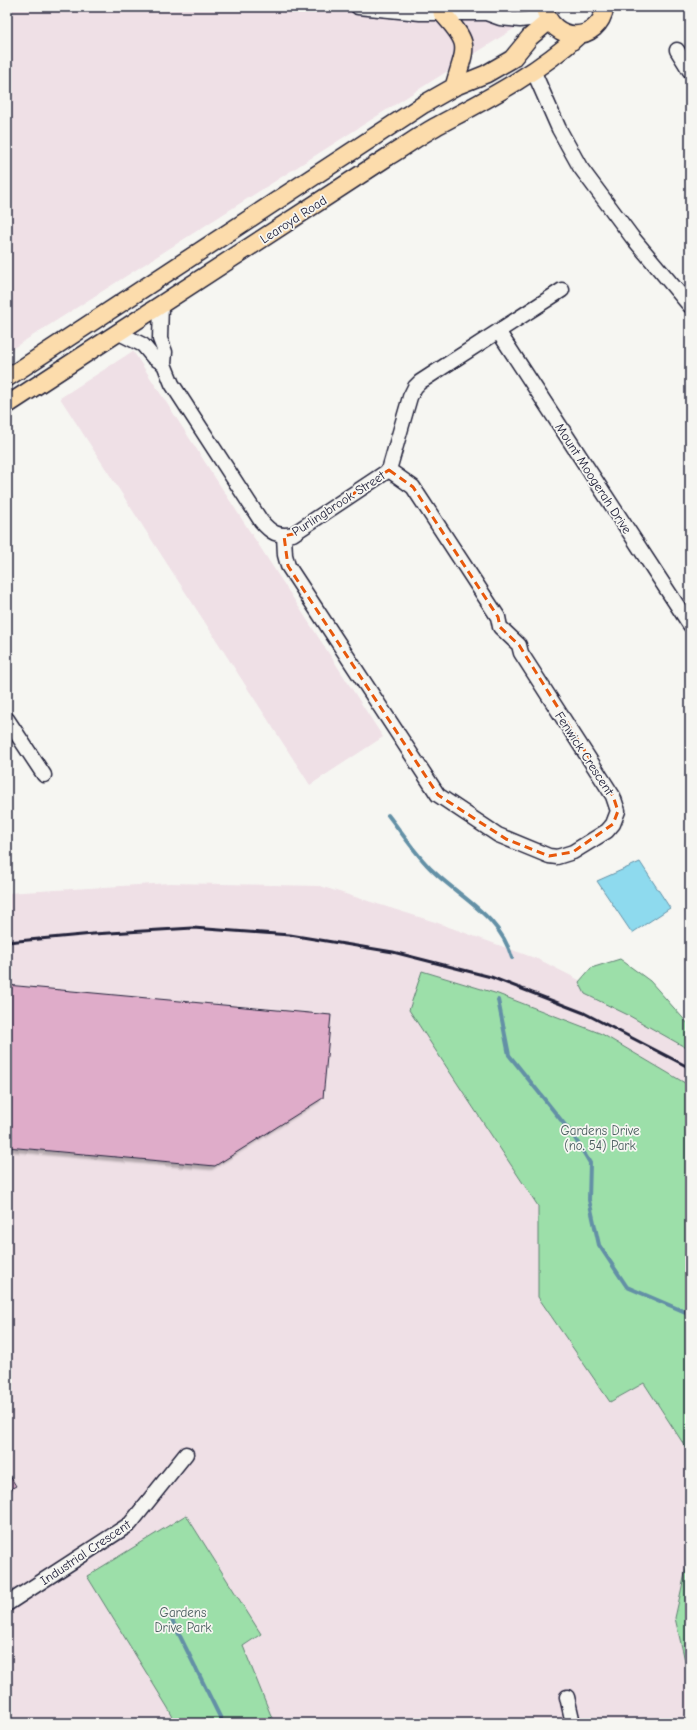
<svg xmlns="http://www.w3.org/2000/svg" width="697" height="1730" font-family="'Comic Neue',sans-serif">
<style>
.built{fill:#efe0e6}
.green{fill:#9cdfa9;stroke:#5f8072}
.water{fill:#8edaee;stroke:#6390a6}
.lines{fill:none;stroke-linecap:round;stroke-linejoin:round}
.stream{stroke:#6390a6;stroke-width:4}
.building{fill:#dfacc9;stroke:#22223b;filter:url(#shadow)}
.minor-casing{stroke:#22223b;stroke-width:17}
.major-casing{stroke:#22223b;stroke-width:20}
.minor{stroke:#f6f6f2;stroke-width:14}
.major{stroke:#fcdcac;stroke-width:17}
.rail{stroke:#22223b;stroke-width:3}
.marked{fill:none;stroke:#e8590c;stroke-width:3;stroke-dasharray:8 5;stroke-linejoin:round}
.labels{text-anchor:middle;stroke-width:3.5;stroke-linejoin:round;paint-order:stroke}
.street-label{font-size:13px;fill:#22223b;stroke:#f6f6f2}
.park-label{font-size:13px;fill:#475b5c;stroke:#f6f6f2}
</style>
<defs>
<filter id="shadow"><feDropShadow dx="-3.5" dy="3.5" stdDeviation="1" flood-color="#0004"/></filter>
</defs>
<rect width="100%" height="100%" fill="#f6f6f2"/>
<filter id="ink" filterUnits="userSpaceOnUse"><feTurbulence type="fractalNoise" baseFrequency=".025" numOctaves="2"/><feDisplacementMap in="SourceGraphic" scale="8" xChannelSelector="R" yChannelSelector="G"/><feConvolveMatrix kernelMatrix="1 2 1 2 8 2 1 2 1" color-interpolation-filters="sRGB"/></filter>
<g filter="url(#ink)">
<!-- built -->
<path class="built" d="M 7,7 L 548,7 L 7,352 Z
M 133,351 L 383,737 L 310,785 L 60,398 Z
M 170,883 L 320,886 L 435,922 L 540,960 L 636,1009 L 690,1044 L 690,1086 L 602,1034 L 498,994 L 422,971 L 409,1010 L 538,1206 L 538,1297 L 611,1402 L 644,1383 L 690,1454 L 690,1551 L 675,1618 L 690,1682 L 690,1723 L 274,1723 L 243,1646 L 261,1635 L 186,1515 L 168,1708 L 176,1723 L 7,1723 L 7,893 Z"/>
<!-- green -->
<path class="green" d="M 620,959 L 650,981 L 690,1026 L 690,1050 L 628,1015 L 585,994 L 579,982 L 591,968 Z
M 422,971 L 498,994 L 602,1034 L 690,1086 L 690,1454 L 644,1383 L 610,1402 L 538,1297 L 538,1206 L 409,1010 Z
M 186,1515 L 261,1634 L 243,1646 L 274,1723 L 176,1723 L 168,1708 L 87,1576 Z
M 690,1551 L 690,1682 L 675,1618 Z"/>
<!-- water -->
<path class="water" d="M 640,862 L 670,908 L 632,933 L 597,881 Z"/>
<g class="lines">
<!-- stream -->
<path class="stream" d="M 388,815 C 402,833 416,855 433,871 C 462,899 500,916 512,958
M 498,1000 L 509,1055 L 573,1135 L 590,1163 L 589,1200 L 599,1245 L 627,1287 L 690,1314
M 170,1616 L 223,1723"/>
</g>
<!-- building -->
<path class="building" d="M 7,985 L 331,1015 L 323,1098 L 215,1166 L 7,1147 Z
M 7,1471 L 16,1486 L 7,1491 Z"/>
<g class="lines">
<!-- minor casing -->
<g class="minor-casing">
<path id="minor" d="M 358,7 L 420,13 L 486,13 L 500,18 L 520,20 L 546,17
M 677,50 L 690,71
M 533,70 L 559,129 L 580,167 L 632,237 L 690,306
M 161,305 L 160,339 L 165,352 L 164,364 L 172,384 L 261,521 C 271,533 278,537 293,534 L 389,470 L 410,397 L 415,387 L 420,382 L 562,290
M 498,331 L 690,625
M 119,333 L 143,345 L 153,357 L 164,364
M 284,536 L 285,555 L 288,566 L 438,795 L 498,835 L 549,856 L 557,857 L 573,852 L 607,831 L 613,824 L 618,811 L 613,796 L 521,653 L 519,645 L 500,627 L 498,617 L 413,487 L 389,470
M 7,719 L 44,775
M 7,1604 L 130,1524 L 186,1454
M 567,1697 L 573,1723"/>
</g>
<!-- major casing -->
<g class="major-casing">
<path id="major" d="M 544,7 C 552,44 599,44 605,7
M 442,13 C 473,47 465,46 454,87
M 7,378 L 424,104 L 454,87 L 486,74 L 512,59 L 530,37 L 549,21
M 7,405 L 389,156 C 404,147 419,136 435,127 C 485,100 537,74 579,35"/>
</g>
<!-- minor -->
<use href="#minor" class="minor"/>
<!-- major -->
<use href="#major" class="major"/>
<!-- rail -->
<path class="rail" d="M 7,942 L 93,934 L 193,928 L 290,935 L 393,952 L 491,977 L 584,1013 L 690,1068"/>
</g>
</g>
<!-- marked area -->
<path class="marked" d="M 389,470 L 413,487 L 498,617 L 500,627 L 519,645 L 613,796 L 618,811 L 613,824 L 573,852 L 549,856 L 506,839 L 438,795 L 288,566 L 284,536 L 293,534 Z"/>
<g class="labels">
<!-- street labels -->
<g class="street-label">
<text transform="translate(293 219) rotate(-33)" y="5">Learoyd Road</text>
<text transform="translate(594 478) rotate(57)" y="5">Mount Moogerah Drive</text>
<text transform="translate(338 503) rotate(-33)" y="5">Purlingbrook Street</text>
<text transform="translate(585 753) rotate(57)" y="5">Fenwick Crescent</text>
<text transform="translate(85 1552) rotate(-34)" y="5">Industrial Crescent</text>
</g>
<!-- park labels -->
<g class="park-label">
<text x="600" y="1135">Gardens Drive<tspan x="600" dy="15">(no. 54) Park</tspan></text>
<text x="183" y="1617">Gardens<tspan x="183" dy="15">Drive Park</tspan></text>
</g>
</g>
<!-- margin -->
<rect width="697" height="1730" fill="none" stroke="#f6f6f2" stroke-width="24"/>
<rect x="12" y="12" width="673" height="1706" fill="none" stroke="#22223b" stroke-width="1.5" filter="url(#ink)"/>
</svg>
